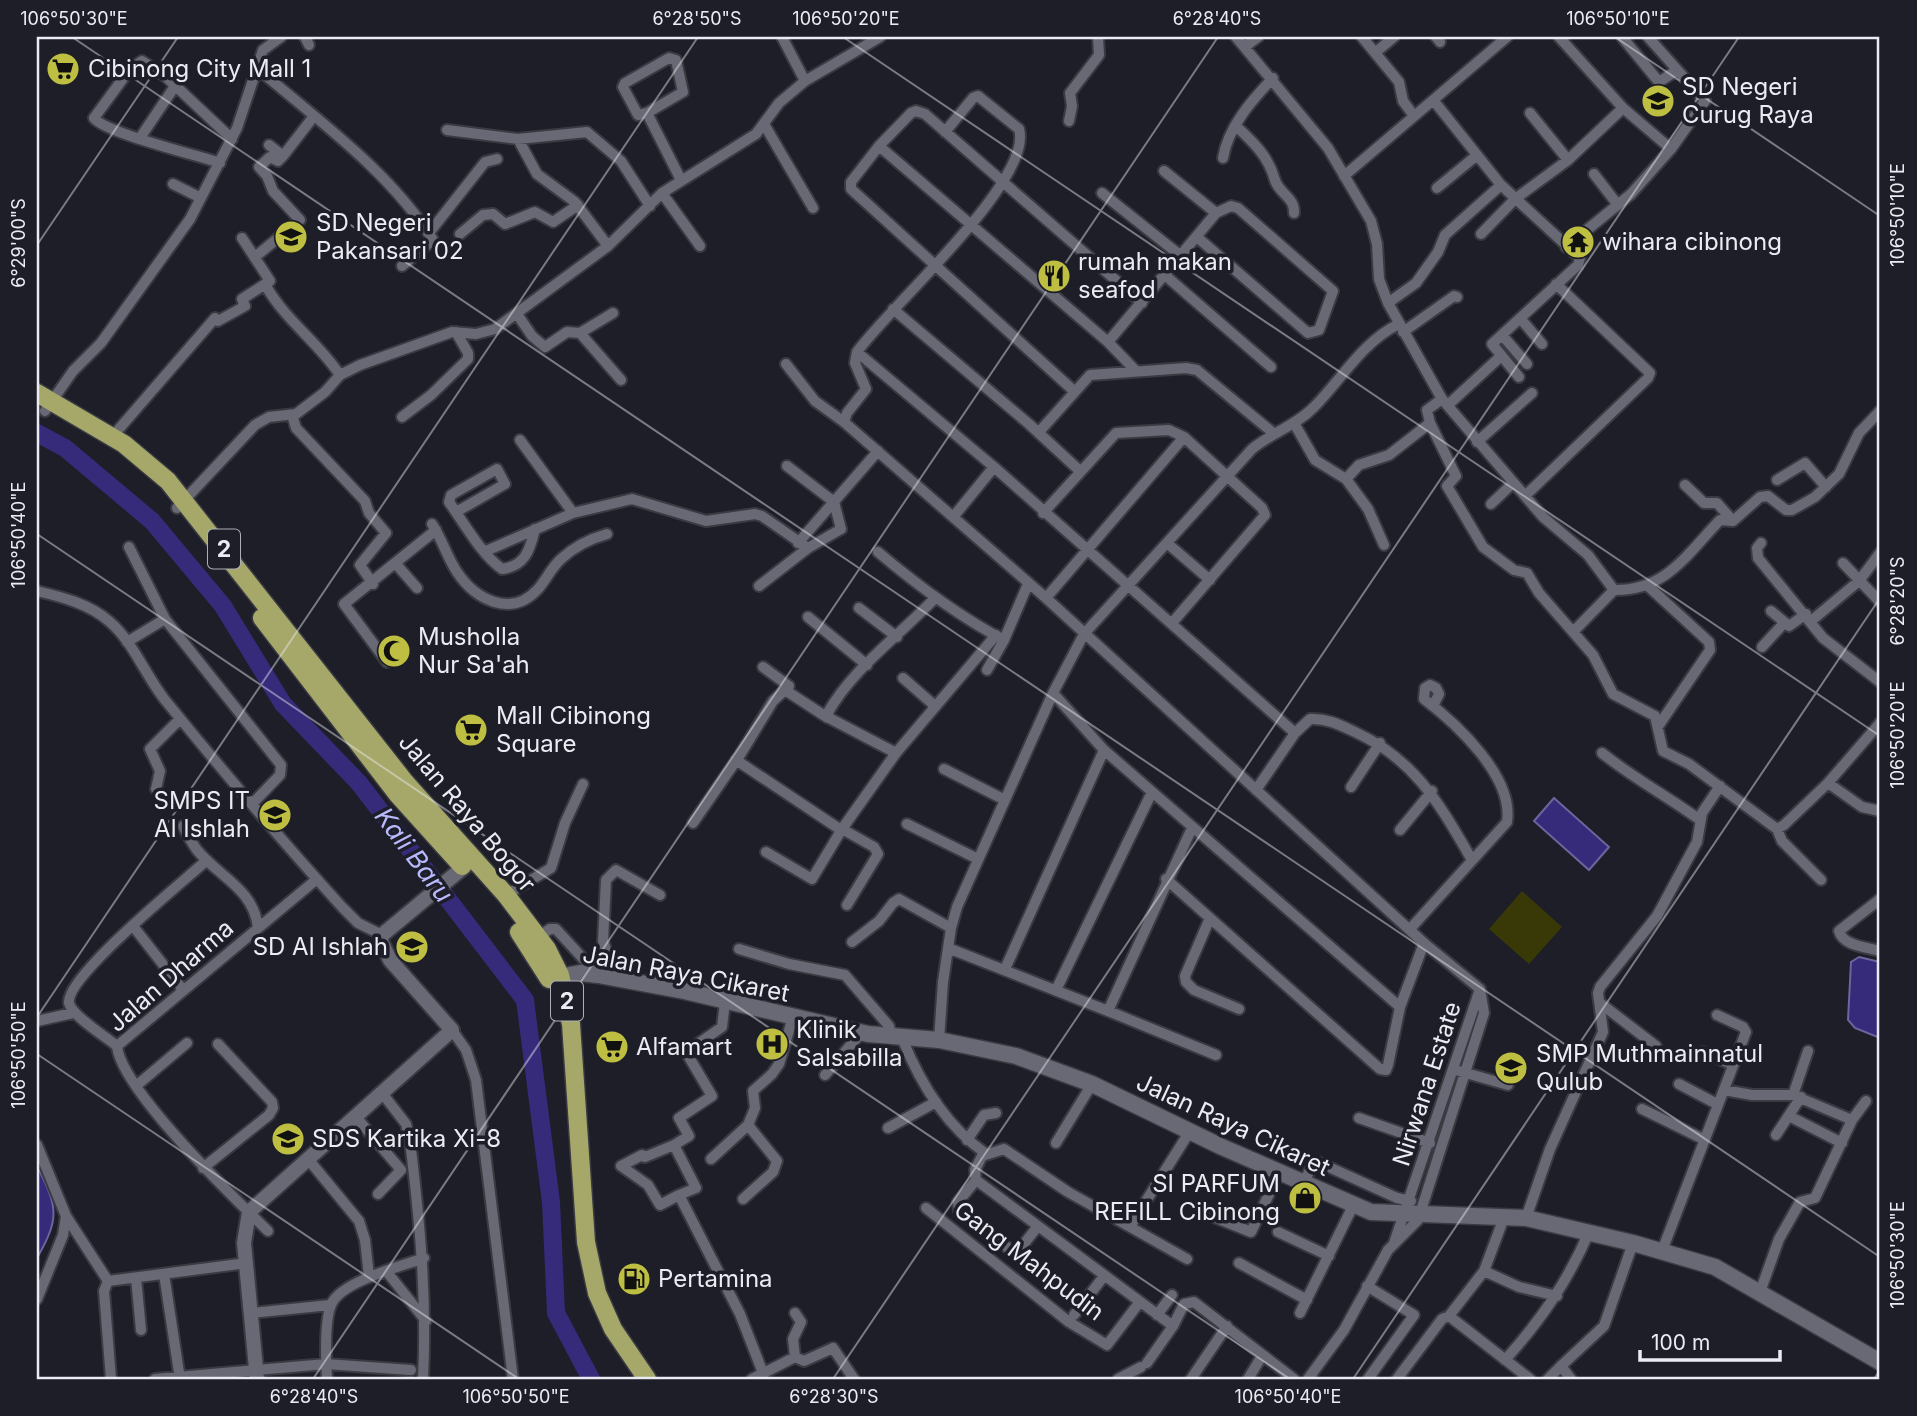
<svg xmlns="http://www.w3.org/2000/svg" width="1917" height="1416" font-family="Inter,sans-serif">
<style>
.green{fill:#393908}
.water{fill:#352b7a;stroke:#6c659e;stroke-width:2}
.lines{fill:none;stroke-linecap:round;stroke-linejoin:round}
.river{stroke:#352b7a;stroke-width:18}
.minor-casing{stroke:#3a3a42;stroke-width:14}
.tertiary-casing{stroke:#3a3a42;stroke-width:18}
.secondary-casing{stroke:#3a3a42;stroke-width:19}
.trunk-casing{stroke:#3a3a42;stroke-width:21}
.minor{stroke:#696975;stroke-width:10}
.tertiary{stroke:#696975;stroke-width:14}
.secondary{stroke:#696975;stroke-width:16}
.trunk{stroke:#a6a869;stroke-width:18}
.ticks{fill:none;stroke:#ebecf3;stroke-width:2;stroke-opacity:0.45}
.labels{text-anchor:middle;stroke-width:7;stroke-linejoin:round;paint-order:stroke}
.shield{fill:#1d1e27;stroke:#adaeb6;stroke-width:2}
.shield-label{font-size:23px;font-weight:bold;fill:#ebecf3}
.poi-label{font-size:24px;fill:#ebecf3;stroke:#1d1e27;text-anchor:start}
.street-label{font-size:24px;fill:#ebecf3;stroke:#1d1e27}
.water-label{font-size:26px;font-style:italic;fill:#b9bafe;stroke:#1d1e27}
.neatline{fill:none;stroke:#ebecf3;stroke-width:2.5}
.ticks-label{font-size:18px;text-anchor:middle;fill:#ebecf3}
</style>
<rect width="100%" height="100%" fill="#1d1e27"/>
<path class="green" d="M1522 891 1562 927 1529 964 1489 929Z"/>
<path class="water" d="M1554 798 1609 847 1589 870 1534 821Z
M1859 957 1880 962V1038L1855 1028 1848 1020 1851 962Z
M37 1166C58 1207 60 1218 37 1258Z"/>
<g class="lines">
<path class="river" d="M37 433 65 448 152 521 223 606 283 704 359 783 525 1000 551 1202 556 1313 591 1379"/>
<defs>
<path id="minor" d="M305 37 309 45
M782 37 805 81
M1236 37 1328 148 1371 221 1377 244 1379 279 1388 303 1442 399 1543 517 1588 555 1614 590
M1362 37 1399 82 1403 101 1414 116
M1436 37 1440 42
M1559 37 1623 108 1671 149 1631 194 1566 247
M1622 37 1659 82 1677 70
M1648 37 1705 101 1671 149
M1246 46 1258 37
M1376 52 1394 37
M669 58 676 60 683 92 647 113 638 115 623 87 625 83Z
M258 69C319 121 390 172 433 240L402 266
M1434 101 1501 185 1580 258 1578 265 1492 344 1519 377
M647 113 681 180
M1530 113 1568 160
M1069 121 1072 106 1070 93 1099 55 1098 37
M764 124 813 208
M1236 126C1255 144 1268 156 1275 180 1279 194 1295 197 1294 213
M447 130 518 139 587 132 621 161 650 206
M945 132 973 98 978 96 1019 129C1034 180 889 307 857 352L855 363 866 389 847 413 844 422 1046 598 1424 943 1480 989
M140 138 175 86
M518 139 537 174 575 202 608 246
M269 145 283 156 314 116
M879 146 851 182V189L1074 391
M1223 158C1228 127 1252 100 1273 78
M220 163C197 155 105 133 94 118L130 69 142 61 165 76 232 139
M1164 171 1216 213
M1594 174 1618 205
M1344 176 1507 37
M173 184 201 198
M1437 188 1476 156
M662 193 700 246
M1102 193 1181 256
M429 233 485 162 497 159
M460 234 483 215 493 214 505 224 535 212 553 222 578 205
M1481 234 1515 199 1568 160 1623 108
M255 257 300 220 273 191 267 176 259 167 270 157 278 161 283 156
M1166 276 1271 367
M266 286C286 321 318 342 340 375
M1388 303 1416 283 1438 252 1445 235 1501 185
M893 309 1029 424 1080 471
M517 314 532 336 545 347 567 332 580 333 613 313
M1520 318 1542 344
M1403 332 1454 296 1457 297
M580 333 621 380
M1502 335 1527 364
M1108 342 1216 213 1231 206 1238 208 1333 291 1319 330 1308 333 1197 237
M857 352 994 467 1295 733
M786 364 815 401 844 422
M1135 370 1108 342 879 146 911 113 916 111 925 114 1142 303
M1448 405 1500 357
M45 411 73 371 101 343 190 219 237 128 263 50 281 37
M292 415 296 428 365 501 369 513 386 533 360 565 373 584
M402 417 431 395 468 359V353L456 332
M1294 423 1315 460 1346 479 1359 465 1389 455 1430 423 1427 410 1442 399
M1430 423 1456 476 1447 486 1483 547 1514 570 1527 573 1539 593 1593 655 1613 694 1655 716 1663 751 1689 764 1777 829 1782 841 1821 880
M1039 432 1090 375 1186 368 1197 370 1272 432
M112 437 215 318 218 321 245 306 242 299 270 281 242 238
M520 440 573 513
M1477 442 1532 393
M1346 479 1368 509 1384 545
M1777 480 1805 463 1826 487
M1685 485 1704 503H1717L1733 521
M1525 496 1648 378 1650 373 1556 284
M1491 504 1513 483
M177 508 255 425 269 417 296 414 325 392 340 375 360 365 452 332 476 334 495 329 608 246 662 193 756 134 779 103 805 81 880 37
M456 512 505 484 497 469 451 495 449 502C464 523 481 554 502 569 525 566 530 550 535 529
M1043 513 1116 433 1169 430 1184 437 1262 508 1265 515 1172 623
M954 516 994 467
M432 524C442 539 447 557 457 572 475 599 511 619 538 589 546 580 551 568 561 559 575 546 589 539 607 534
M798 543 878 451
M1167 543 1210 580
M1761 543 1757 548 1758 558 1823 638 1880 682
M129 547 165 619 281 765 280 775 252 804
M486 551 573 513 632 499 706 521 755 514 762 516 808 548
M878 552C917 585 958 616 1004 640
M1843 563 1880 602
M396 564 417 588
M759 586 808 548 841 529 834 502 787 466
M1648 586 1709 642 1710 650 1659 725
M1614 590C1666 591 1687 554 1720 520L1733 521 1760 497 1768 496 1786 510H1792L1815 497 1839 474 1859 433 1880 411
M37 591C62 597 90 604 110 622 134 643 145 675 165 700 222 770 281 840 342 907L358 923 382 935
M1046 598 1184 437
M859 608 897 637
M1771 611 1789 626 1806 614
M808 617 867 665
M1811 621 1859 581 1880 553
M1573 632 1614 590
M127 642 165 619
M1762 647 1784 623
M387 662 344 604 436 530
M987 670 1004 640 1028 584
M903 678 935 706
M785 690 828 718
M1053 693 1104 750 1400 1007
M1880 723 1828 783 1862 807 1880 811
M896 753 831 719 827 714C853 668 899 636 935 598
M1602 753C1633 778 1667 796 1700 820
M736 760 841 830
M944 769 1003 799
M1351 787 1380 743
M156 789 160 771 150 749 180 719
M1256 790 1295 733 1310 719C1327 718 1340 725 1355 732 1416 760 1440 805 1472 860
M693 823 740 755 773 701 789 686 763 667
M907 824 978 859
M183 826C187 834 192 843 197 850 219 877 254 889 258 928
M842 829 874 847 878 854 847 905
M1777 829 1784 825 1828 783
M1400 830 1432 791
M766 852 812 879 842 829 896 753 996 635
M1166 879 1380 1069 1386 1070 1388 1065 1400 1007 1424 943
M506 895 551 868 565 823 583 784
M1880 899 1839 931C1843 946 1867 947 1880 951
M1210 918 1185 976 1186 982 1194 990 1239 1009
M133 926 183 990
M1410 929 1507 822C1514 777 1457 724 1424 699L1425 688 1430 685 1436 688 1439 694 1433 706
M538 937 550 929H556L598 975
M852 942 879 921 893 903 899 899 951 928
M948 948 1108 1011 1192 828
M739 949 789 964 845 975 889 1026 891 1037
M1005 969 1104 750
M616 978 603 941 606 880 616 870 660 895
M1056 990 1152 792
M725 1002 722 1027 686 1052 712 1096 679 1118 689 1136 674 1145 696 1188 679 1195 740 1314 763 1373
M1600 1003 1656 1046
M1108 1011 1216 1055
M37 1021 73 1013
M452 1030 466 1050 476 1080 513 1379
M902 1038C920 1083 945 1125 985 1153
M939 1040 943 982 951 928 957 907 1053 693 1084 634 1252 449C1271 433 1297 425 1314 407 1341 380 1363 341 1399 324
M117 1046C105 1036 72 1016 69 1003 65 977 184 881 207 860
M117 1046 317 879
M117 1046C121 1089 234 1198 268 1231
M1702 1052 1731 1064
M1459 1071 1508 1085
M825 1075 861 1033
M1679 1084 1717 1104
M136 1086 187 1043
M1724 1090 1752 1095H1793L1852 1120
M382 1093 406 1124 410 1141C420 1223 427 1297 423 1379
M1793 1095 1808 1051
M1642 1109 1703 1139
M1789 1116 1842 1143
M356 1117 401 1170 378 1194
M1359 1118 1430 1143
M888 1128 936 1102
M1776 1135 1801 1097
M967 1140 984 1115 996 1113
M1056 1143 1092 1084
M37 1145 66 1216 63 1235 37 1299
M674 1145 645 1157 642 1155 621 1166 648 1185 660 1205 679 1195
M308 1159 359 1221 365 1240 369 1276
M711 1159 748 1125 755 1108 753 1091 772 1074 779 1064 793 1017
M203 1168 269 1115 273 1108 272 1102 218 1044
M976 1180 975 1170 982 1156 1004 1149 1068 1192 1187 1259
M1304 1182 1311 1168 1320 1163 1397 1198 1411 1201
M743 1199 773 1172 777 1161 748 1125
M926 1208 1069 1322 1107 1345 1139 1303
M1199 1211 1251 1232 1280 1171
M66 1216 108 1281
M1526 1218 1550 1149 1603 1032 1598 993 1600 987 1657 916 1697 842 1702 813 1720 786
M1131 1225 1190 1131
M1038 1226 1016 1254 959 1211 958 1202 976 1180C1042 1229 1107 1277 1173 1326L1184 1304 1194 1302 1294 1379
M1278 1232 1329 1256
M1662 1251 1746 1032 1743 1027 1717 1015
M1239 1263 1307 1300
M1484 1271 1519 1287 1557 1296
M387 1272 426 1321
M164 1274 180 1379
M136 1278 141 1330
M1367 1286 1414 1315 1368 1379
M1760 1292 1779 1239 1800 1202 1815 1198 1852 1120 1866 1101
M251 1313 330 1305
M1300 1313 1353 1206
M1074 1315 1104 1276
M1157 1315 1172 1295
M1449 1316 1530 1379
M795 1357 793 1339 801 1322 795 1313
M1505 1360C1541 1320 1568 1281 1589 1232
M1147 1363 1173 1326
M111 1379 104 1291 108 1281 247 1263
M155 1379 326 1364 411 1370
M327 1379C326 1361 324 1318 332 1303 343 1281 402 1266 424 1258
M752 1379 795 1357 804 1361 833 1348 854 1379
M1118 1379 1141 1367
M1191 1379 1227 1326
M1248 1379 1262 1356
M1308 1379 1344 1330 1388 1250 1418 1220 1484 1013 1480 989 1394 1243
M1397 1379 1442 1319 1449 1316 1484 1271 1505 1215
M1548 1379 1561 1366
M1571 1379 1561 1366 1604 1326 1633 1243"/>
<path id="tertiary" d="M257 1379 244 1243 249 1212 452 1030 390 960 381 941 382 935 471 861"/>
<path id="secondary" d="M549 979 580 973 598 975 684 991 868 1034 939 1040 1016 1056 1092 1084 1222 1147 1371 1212 1526 1218 1633 1243 1715 1267 1880 1362"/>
<path id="trunk" d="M37 393 124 444 168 481 405 782 506 895 547 949 560 975 571 1024 586 1242 597 1293 613 1329 647 1379
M262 618 398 795 462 866
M519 932 549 979"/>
</defs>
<use href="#minor" class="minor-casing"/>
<use href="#tertiary" class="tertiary-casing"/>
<use href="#secondary" class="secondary-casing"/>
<use href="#trunk" class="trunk-casing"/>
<use href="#minor" class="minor"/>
<use href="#tertiary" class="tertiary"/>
<use href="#secondary" class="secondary"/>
<use href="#trunk" class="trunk"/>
</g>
<path class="ticks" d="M72 37 1880 1257M843 37 1880 736M1615 37 1880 216M37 245 178 37M37 534 1290 1379M37 1017 698 37M37 1054 519 1379M313 1379 1218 37M833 1379 1739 37M1353 1379 1880 598M1874 1379 1880 1370"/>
<defs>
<symbol id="supermarket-disc" viewBox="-11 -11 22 22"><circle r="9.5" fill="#bebf42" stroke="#1d1e27"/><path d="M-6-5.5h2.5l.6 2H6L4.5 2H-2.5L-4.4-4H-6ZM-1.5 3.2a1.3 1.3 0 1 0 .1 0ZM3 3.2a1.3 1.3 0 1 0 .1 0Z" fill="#111"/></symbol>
<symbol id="school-disc" viewBox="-11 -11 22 22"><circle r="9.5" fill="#bebf42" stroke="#1d1e27"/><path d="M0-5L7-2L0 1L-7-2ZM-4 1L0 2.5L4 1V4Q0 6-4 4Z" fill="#111"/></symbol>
<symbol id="temple-disc" viewBox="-11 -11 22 22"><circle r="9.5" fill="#bebf42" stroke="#1d1e27"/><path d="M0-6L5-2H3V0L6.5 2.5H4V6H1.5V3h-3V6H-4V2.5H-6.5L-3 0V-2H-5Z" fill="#111"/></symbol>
<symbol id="restaurant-disc" viewBox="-11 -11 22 22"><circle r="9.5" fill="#bebf42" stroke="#1d1e27"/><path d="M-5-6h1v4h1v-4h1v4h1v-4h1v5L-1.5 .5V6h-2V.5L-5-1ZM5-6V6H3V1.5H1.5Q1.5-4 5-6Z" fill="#111"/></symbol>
<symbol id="mosque-disc" viewBox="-11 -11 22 22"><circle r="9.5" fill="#bebf42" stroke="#1d1e27"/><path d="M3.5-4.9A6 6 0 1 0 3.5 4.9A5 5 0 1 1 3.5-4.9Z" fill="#111"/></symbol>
<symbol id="hospital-disc" viewBox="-11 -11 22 22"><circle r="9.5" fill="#bebf42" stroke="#1d1e27"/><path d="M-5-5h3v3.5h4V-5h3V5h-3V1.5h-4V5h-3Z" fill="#111"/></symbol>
<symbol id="shop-disc" viewBox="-11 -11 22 22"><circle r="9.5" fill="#bebf42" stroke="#1d1e27"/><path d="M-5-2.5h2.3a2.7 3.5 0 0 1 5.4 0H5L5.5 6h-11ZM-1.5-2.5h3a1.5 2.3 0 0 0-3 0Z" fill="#111"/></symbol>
<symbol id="fuel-disc" viewBox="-11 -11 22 22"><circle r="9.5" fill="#bebf42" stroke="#1d1e27"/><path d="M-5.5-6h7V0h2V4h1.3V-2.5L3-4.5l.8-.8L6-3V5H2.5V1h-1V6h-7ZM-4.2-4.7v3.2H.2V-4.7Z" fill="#111"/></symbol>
</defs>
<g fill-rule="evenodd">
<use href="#supermarket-disc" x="44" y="50" width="38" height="38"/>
<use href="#school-disc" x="1639" y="82" width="38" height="38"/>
<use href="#school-disc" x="272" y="218" width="38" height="38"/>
<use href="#temple-disc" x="1559" y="223" width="38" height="38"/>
<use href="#restaurant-disc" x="1035" y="257" width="38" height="38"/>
<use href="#mosque-disc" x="375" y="632" width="38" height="38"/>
<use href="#supermarket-disc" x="452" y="711" width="38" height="38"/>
<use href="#school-disc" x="256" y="796" width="38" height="38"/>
<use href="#school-disc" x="393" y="928" width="38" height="38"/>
<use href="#hospital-disc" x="753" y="1025" width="38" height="38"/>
<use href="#supermarket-disc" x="593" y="1028" width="38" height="38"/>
<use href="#school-disc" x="1492" y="1049" width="38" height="38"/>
<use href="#school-disc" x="269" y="1120" width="38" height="38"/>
<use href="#shop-disc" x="1286" y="1179" width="38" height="38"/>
<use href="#fuel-disc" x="615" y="1260" width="38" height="38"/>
</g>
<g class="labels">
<g class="shield">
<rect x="208" y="529.5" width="32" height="39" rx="5"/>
<rect x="551" y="981.5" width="32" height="39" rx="5"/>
</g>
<g class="shield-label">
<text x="224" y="557">2</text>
<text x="567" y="1009">2</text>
</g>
<g class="poi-label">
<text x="88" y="77">Cibinong City Mall 1</text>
<text x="1682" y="95">SD Negeri<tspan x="1682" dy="28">Curug Raya</tspan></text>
<text x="316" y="231">SD Negeri<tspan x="316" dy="28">Pakansari 02</tspan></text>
<text x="1602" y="250">wihara cibinong</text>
<text x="1078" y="270">rumah makan<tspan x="1078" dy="28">seafod</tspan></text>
<text x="418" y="645">Musholla<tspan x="418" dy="28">Nur Sa'ah</tspan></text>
<text x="496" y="724">Mall Cibinong<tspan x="496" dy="28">Square</tspan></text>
<text x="250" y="809" text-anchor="end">SMPS IT<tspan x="250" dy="28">Al Ishlah</tspan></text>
<text x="388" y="955" text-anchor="end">SD Al Ishlah</text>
<text x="796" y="1038">Klinik<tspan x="796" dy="28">Salsabilla</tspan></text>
<text x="636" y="1055">Alfamart</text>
<text x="1536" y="1062">SMP Muthmainnatul<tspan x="1536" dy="28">Qulub</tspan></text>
<text x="312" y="1147">SDS Kartika Xi-8</text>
<text x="1280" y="1192" text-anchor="end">SI PARFUM<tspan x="1280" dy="28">REFILL Cibinong</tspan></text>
<text x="658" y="1287">Pertamina</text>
</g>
<g class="street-label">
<text transform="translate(467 813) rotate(50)" y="8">Jalan Raya Bogor</text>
<text transform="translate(686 974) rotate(11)" y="8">Jalan Raya Cikaret</text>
<text transform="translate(171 976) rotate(-41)" y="8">Jalan Dharma</text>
<text transform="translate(1427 1084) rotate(-72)" y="8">Nirwana Estate</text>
<text transform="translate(1233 1125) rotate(25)" y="8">Jalan Raya Cikaret</text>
<text transform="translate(1029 1261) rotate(37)" y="8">Gang Mahpudin</text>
</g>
<g class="water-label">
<text transform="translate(414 855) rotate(53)" y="9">Kali Baru</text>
</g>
</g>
<rect width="1917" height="1416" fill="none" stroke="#1d1e27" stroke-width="77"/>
<path d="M1640 1350v10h140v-10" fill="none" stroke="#ebecf3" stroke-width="3.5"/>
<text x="1651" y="1350" font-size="21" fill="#ebecf3" stroke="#1d1e27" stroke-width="5" paint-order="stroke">100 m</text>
<rect x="38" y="38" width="1840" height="1340" class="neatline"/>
<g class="ticks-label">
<text x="74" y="25">106°50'30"E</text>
<text x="697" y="25">6°28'50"S</text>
<text x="846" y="25">106°50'20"E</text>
<text x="1217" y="25">6°28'40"S</text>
<text x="1618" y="25">106°50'10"E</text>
<text transform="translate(1898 215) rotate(-90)" y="6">106°50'10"E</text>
<text transform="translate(19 243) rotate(-90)" y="6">6°29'00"S</text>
<text transform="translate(19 535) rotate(-90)" y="6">106°50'40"E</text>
<text transform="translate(1898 601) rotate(-90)" y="6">6°28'20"S</text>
<text transform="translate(1898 735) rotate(-90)" y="6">106°50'20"E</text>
<text transform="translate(19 1055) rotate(-90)" y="6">106°50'50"E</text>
<text transform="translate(1898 1255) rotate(-90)" y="6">106°50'30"E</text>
<text x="314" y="1403">6°28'40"S</text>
<text x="516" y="1403">106°50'50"E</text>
<text x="834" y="1403">6°28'30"S</text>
<text x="1288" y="1403">106°50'40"E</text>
</g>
</svg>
